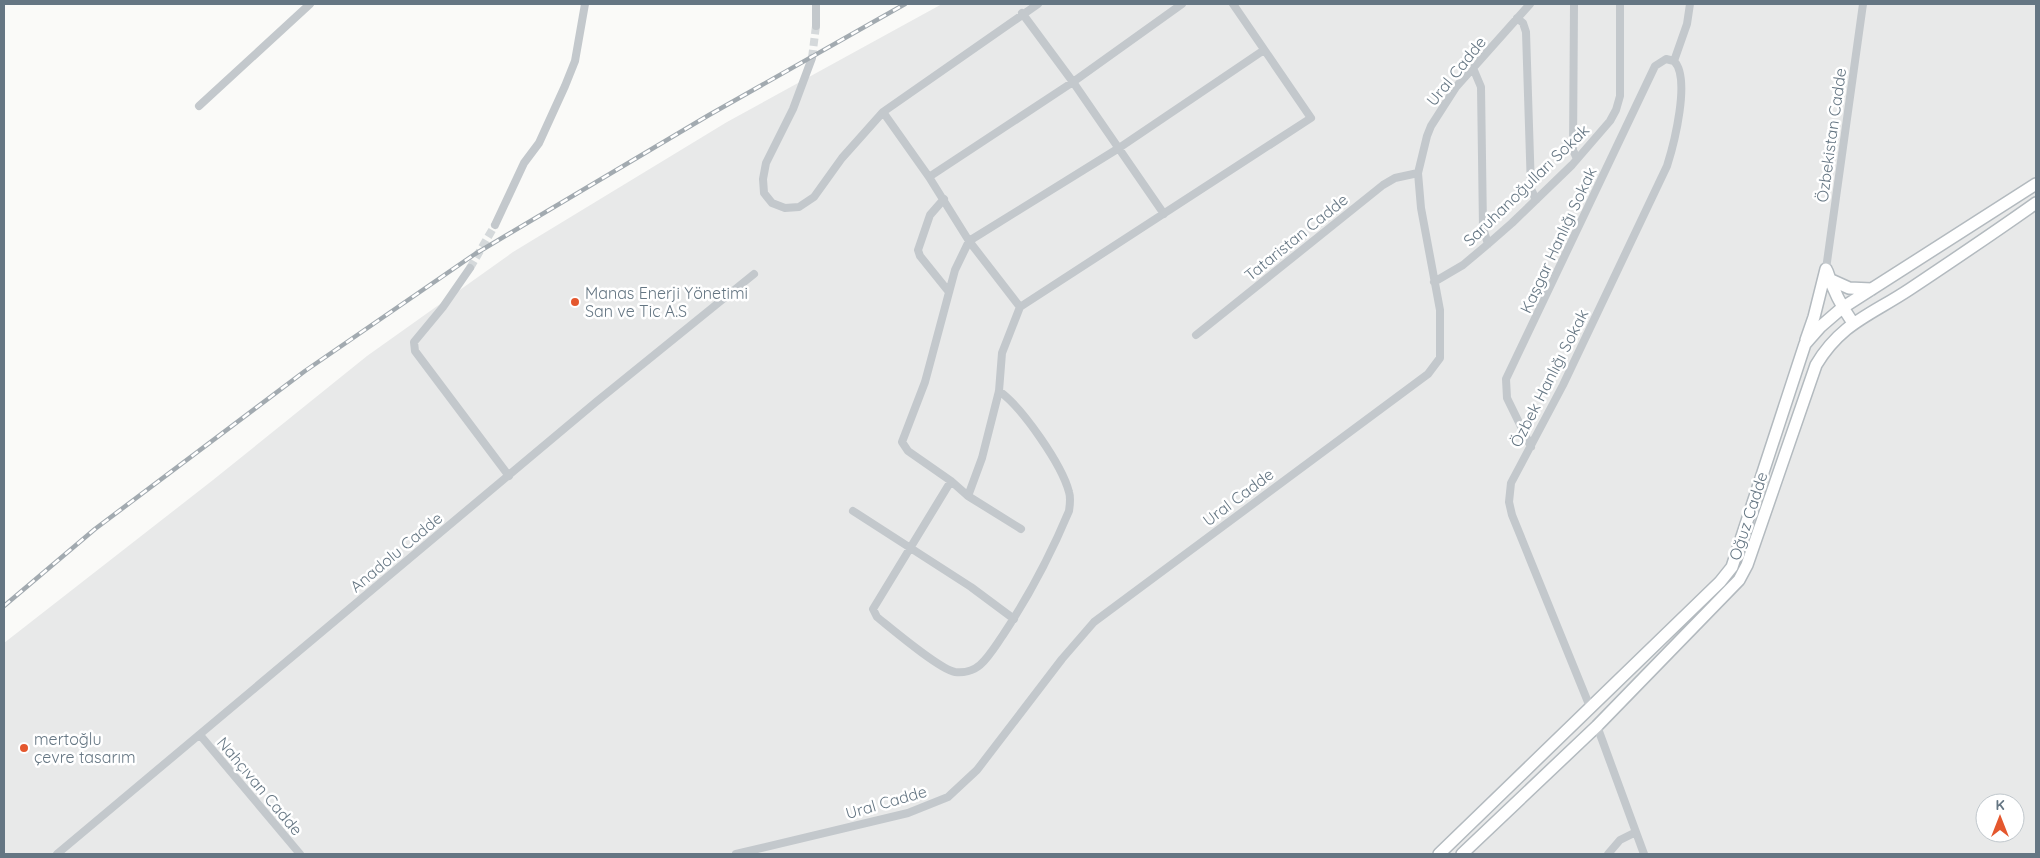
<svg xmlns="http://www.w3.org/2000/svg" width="2040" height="858" font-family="Quicksand,sans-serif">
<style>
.built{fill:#e8e9e9;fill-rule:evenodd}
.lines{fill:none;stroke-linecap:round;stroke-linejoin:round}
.street-tunnel{stroke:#d5d9db;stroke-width:8;stroke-dasharray:8 4;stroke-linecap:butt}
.secondary-casing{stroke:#b3babf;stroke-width:14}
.street{stroke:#c3c8cc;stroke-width:8}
.secondary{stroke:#fff;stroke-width:11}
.rail-casing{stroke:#a2aab0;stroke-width:4.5}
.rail{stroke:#fff;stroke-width:2.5;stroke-dasharray:8;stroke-linecap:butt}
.poi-dot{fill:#e4572e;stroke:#fff;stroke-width:2}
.labels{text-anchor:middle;stroke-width:5;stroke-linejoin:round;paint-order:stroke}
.street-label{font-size:16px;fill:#657683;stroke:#fff}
.poi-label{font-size:16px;fill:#657683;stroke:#fff;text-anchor:start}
</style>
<rect width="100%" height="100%" fill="#fafaf8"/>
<path class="built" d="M942 4H2036V854H4V643L213 480 367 356 513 252 727 122ZM1985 803H2015V833H1985Z"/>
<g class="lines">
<path class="street-tunnel" d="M812 58 816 26
M470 268 495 225"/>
<defs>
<path id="secondary" d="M1827 271C1833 290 1841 306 1853 323
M1829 279 1849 288 1872 289
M1806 340 1814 317 1826 269
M1439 854 1720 582 1732 567 1805 344 1820 327 1842 308 2036 184
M1462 854 1597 726 1739 580 1747 565 1816 365C1841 323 1871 315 1910 289 1952 261 1995 232 2036 203"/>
</defs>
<use href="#secondary" class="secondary-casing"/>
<path class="street" d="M816 4V26
M1574 4 1573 150 1577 159
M1022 13 1073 82 1164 214
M1517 18 1523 23 1526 32 1531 189 1536 200
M812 58 793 109 766 163 763 179 764 193 772 203 785 208 799 207 814 197 842 158 883 112 1038 4
M1674 61 1687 24 1690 4
M1473 68 1481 87 1483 228 1488 244
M199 106 310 4
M883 112 929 177 969 241 1020 307
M929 177 1073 82 1182 4
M944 199 930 215 918 250 920 256 949 292
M495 225 524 163 539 143 565 86 575 61 585 4
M470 268 443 307 414 342 415 351 509 476
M1826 269 1863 4
M1434 282 1463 265 1488 244 1512 223 1572 165 1610 121 1616 110 1620 96V4
M1196 335 1383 185 1395 178 1418 173
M1531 447 1507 398 1506 379 1655 66 1666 59 1674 61
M951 481 873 609 877 617C892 629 939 669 955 672 963 673 973 671 980 665 989 657 996 645 1003 635 1029 596 1051 554 1069 511 1070 504 1071 498 1069 492 1062 465 1022 407 999 391
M968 496 982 458 999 391 1002 353 1020 307 1311 118 1233 4
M853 511 971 587 1014 619
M1021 529 968 496 951 481 908 451 902 442 925 382 955 270 969 241 1119 148 1264 50
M1590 707 1512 515 1509 502 1511 483 1563 385 1667 166C1674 144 1691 78 1674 61
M1597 726 1644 854
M200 735 300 854
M57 854 596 402 754 274
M736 854 908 813 948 797 977 770 1062 659 1094 622 1428 374 1440 358V310L1421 208 1418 173 1427 136 1431 126 1456 87 1530 4
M1608 854 1620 840 1636 832"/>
<use href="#secondary" class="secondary"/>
<defs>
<path id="rail" d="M4 606 95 529 305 371 475 254 709 115 905 4"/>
</defs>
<use href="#rail" class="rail-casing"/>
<use href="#rail" class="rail"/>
</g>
<g class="poi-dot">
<circle cx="575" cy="302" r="5"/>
<circle cx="24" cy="748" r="5"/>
</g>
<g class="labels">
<g class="street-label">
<text transform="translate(1456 71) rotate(-51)" y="6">Ural Cadde</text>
<text transform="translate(1831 135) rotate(-82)" y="6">Özbekistan Cadde</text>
<text transform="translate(1526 185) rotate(-44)" y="6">Saruhanoğulları Sokak</text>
<text transform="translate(1296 237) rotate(-39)" y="6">Tataristan Cadde</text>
<text transform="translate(1558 240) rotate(-65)" y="6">Kaşgar Hanlığı Sokak</text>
<text transform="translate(1549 378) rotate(-63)" y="6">Özbek Hanlığı Sokak</text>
<text transform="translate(1238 497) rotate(-37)" y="6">Ural Cadde</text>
<text transform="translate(1748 516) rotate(-72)" y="6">Oğuz Cadde</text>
<text transform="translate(396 552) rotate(-40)" y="6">Anadolu Cadde</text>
<text transform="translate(260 786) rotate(50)" y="6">Nahçıvan Cadde</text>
<text transform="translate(886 802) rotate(-16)" y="6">Ural Cadde</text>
</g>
<g class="poi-label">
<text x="585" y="299">Manas Enerji Yönetimi<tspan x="585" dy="18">San ve Tic A.S</tspan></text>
<text x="34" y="745">mertoğlu<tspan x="34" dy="18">çevre tasarım</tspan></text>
</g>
</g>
<rect width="2040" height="858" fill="none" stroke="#657683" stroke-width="10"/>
<g transform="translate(2000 818)"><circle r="24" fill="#ffffff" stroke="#c1c8cd"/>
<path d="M0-4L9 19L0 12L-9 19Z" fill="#e4572e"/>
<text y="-8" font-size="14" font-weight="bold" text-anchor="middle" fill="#657683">K</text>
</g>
</svg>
